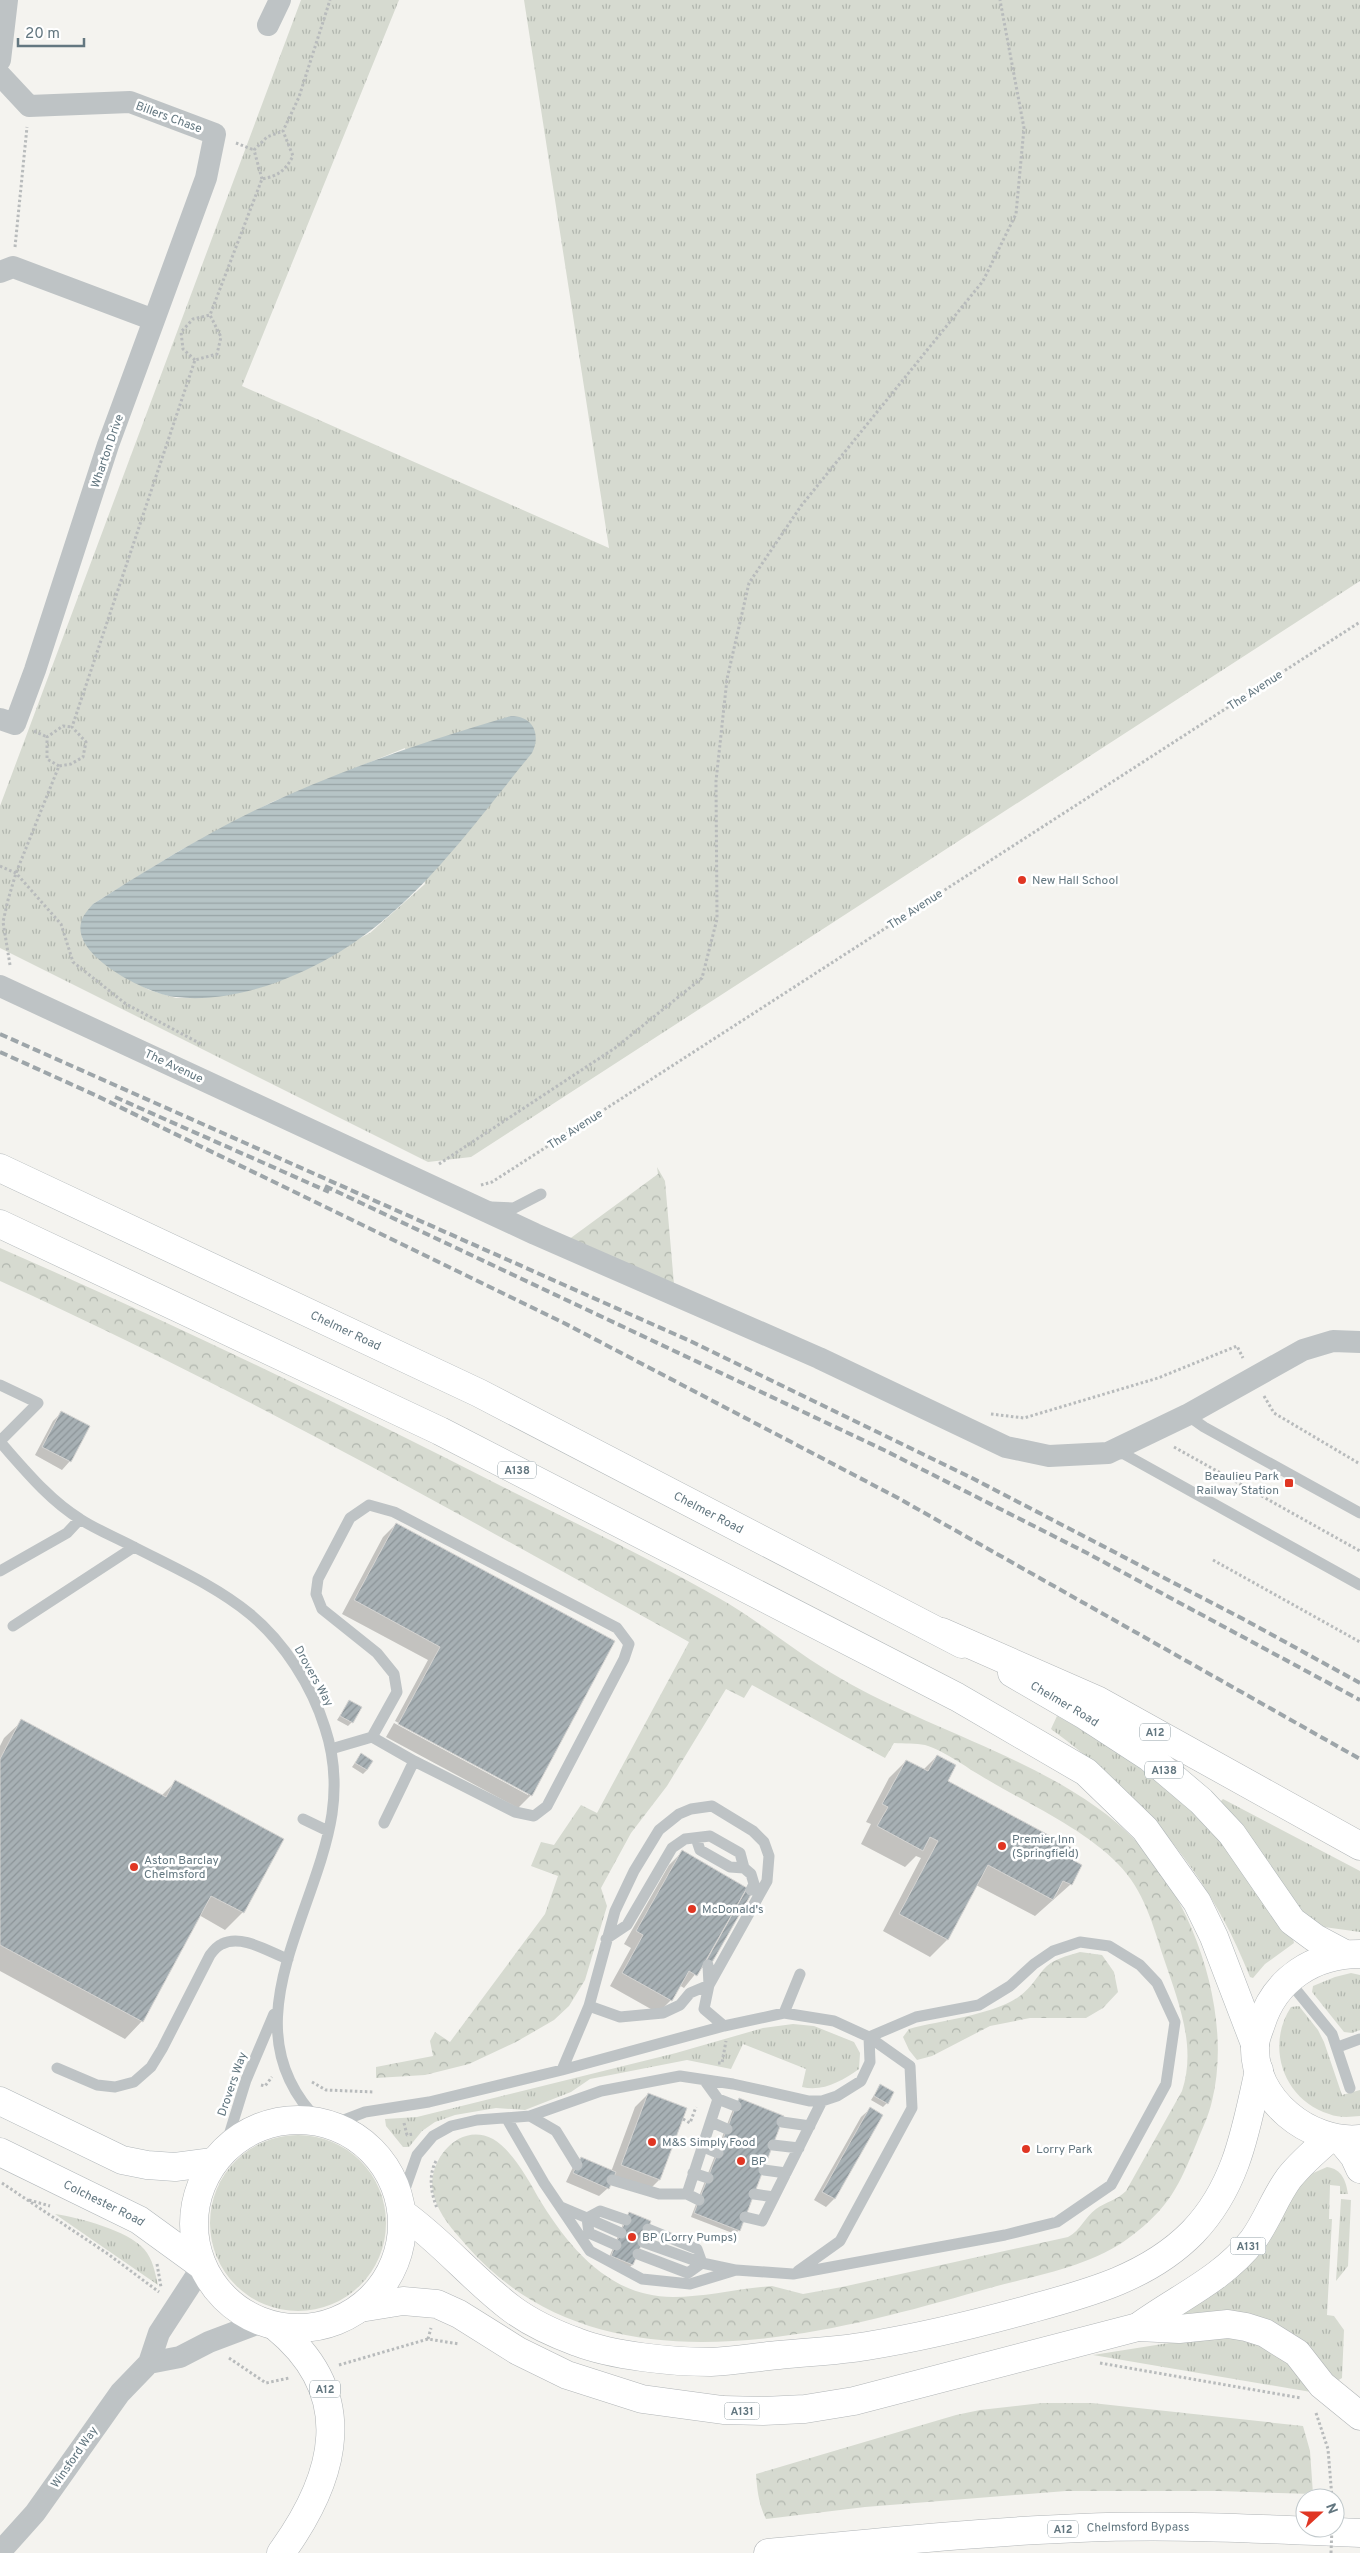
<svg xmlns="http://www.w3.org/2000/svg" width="1360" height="2553" font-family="Overpass,sans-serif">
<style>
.grass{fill:url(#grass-tufts);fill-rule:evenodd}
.forest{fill:url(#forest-crowns)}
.water{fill:url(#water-rules)}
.shadow{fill:#0003}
.building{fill:url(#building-hatch);stroke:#d5d4d2}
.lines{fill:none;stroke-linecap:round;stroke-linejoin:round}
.secondary-casing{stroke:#b1b7ba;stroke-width:29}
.primary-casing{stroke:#b1b7b9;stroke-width:29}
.trunk-casing{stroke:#b1b5b7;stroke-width:29}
.path{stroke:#b8bbbc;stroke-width:3;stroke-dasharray:2.5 2.5;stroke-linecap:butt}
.service{stroke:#bec3c5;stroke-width:11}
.minor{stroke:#bec3c5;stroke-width:22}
.secondary{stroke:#fff;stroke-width:28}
.primary{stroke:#fff;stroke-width:28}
.trunk{stroke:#fff;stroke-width:28}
.rail{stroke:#9da5a9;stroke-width:4;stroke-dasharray:8 4;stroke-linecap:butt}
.path-bridge{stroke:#b8bbbc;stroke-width:3;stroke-dasharray:2.5 2.5;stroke-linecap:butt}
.poi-dot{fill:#e03623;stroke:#fff;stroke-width:2}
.labels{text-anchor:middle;stroke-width:5;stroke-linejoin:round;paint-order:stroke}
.shield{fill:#fff;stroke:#92a0a6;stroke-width:1}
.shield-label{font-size:11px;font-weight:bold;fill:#637780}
.street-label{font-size:12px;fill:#637780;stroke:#fff}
.poi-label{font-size:12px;fill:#637780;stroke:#fff;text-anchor:start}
</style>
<defs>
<pattern id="grass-tufts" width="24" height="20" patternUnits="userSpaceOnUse" patternTransform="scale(1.25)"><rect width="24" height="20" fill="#d6dad0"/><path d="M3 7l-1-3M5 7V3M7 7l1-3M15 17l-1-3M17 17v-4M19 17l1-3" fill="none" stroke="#b1b6ae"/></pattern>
<pattern id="forest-crowns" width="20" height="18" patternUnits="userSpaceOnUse" patternTransform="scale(1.25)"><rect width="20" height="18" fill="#d6dad0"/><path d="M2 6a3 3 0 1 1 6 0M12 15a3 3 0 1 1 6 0" fill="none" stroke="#b1b6ae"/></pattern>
<pattern id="water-rules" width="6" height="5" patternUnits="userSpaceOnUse" patternTransform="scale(1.25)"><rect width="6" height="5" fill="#b6c4c6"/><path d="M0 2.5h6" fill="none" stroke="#98a4a6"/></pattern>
<pattern id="building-hatch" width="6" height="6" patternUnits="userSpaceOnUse" patternTransform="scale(1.25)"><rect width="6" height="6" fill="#a7b0b4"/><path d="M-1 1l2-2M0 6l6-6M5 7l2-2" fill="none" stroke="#8c9498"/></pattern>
</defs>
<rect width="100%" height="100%" fill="#f4f3ef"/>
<path class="grass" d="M301 0H399L242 386 609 548 524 0H1360V581L471 1157 428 1162 0 948V806ZM405 748 425 884 370 933 270 984 234 993 199 998H176L149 990 109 967 82 938 93 904 179 851 272 802Z
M1057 1716C1087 1733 1118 1749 1145 1769 1206 1814 1249 1878 1293 1938L1294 1943 1265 1964 1253 1978 1250 1977C1209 1872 1141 1795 1051 1729Z
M1223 1799 1360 1871V1932L1324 1927 1301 1912 1249 1835 1220 1802Z
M1351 1973 1360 1975V2030L1352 2033 1344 2032 1312 1992 1313 1986 1335 1977Z
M1299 2006 1318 2030 1324 2042 1342 2095 1360 2090V2116C1350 2117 1339 2118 1329 2114 1284 2100 1265 2047 1291 2007Z
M793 2024 814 2026 854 2042 860 2053 859 2069C842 2081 823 2092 802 2087L806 2069 743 2044 731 2069 687 2060 590 2079 571 2092 525 2110 496 2108 455 2115 435 2122 422 2131 409 2147H403L386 2126 385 2119 417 2117 676 2053 763 2028Z
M210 2223a88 88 0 1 1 176 0a88 88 0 1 1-176 0Z
M1327 2167C1342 2169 1346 2181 1348 2194H1340V2186L1330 2185 1329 2219H1332L1327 2315 1334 2316 1344 2330 1342 2378 1337 2381 1311 2358 1180 2322 1174 2314 1311 2174Z
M1341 2199 1351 2200 1348 2266 1336 2281Z
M55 2214C80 2218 127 2230 144 2249 153 2259 155 2273 158 2285Z
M1213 2336 1254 2341 1288 2361 1311 2392 1093 2355Z"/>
<path class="forest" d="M657 1167 665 1181 676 1307 553 1251 658 1174Z
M0 1248C172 1323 340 1404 507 1489 577 1524 649 1558 717 1597 760 1621 797 1654 840 1678 931 1732 1064 1765 1136 1841 1195 1903 1233 2016 1212 2101 1209 2115 1202 2129 1197 2142 1179 2186 1169 2208 1130 2237 1088 2269 1029 2276 979 2291 815 2338 596 2395 466 2245 453 2230 439 2215 434 2196 424 2164 458 2120 493 2139 510 2148 529 2180 538 2197 568 2247 609 2297 673 2297 702 2297 732 2290 761 2287L772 2286 803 2294 842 2287 1068 2237C1081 2230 1084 2218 1096 2209 1106 2202 1117 2200 1126 2191L1182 2091C1197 2046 1178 2001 1164 1959 1153 1925 1144 1890 1118 1864 1084 1829 1030 1805 988 1780 970 1770 945 1751 925 1745 916 1743 904 1744 894 1743L885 1758 752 1685 744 1698 726 1689 667 1786 631 1833 601 1888 607 1906 585 1980 569 2006 554 2020 516 2042 469 2064 425 2075 376 2078V2067L433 2056 430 2041 435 2032 450 2042 545 1914 558 1876 531 1866 541 1842 554 1845 581 1805 597 1813 689 1642C463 1516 236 1388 0 1281Z
M1080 1952 1102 1955 1114 1972 1118 1992 1103 2008 1086 2018H1030L990 2026 932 2056 917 2060 909 2050 903 2037 909 2029C941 2020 988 2016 1017 1998 1028 1991 1035 1980 1043 1970 1052 1959 1067 1956 1080 1952Z
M1042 2403H1092L1303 2426 1310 2451 1313 2494 1219 2491H1066L865 2507 766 2519C759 2505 757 2490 756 2474L956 2415 980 2410Z"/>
<path class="water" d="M511 716C534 716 541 735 532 753 462 838 402 929 297 974 262 990 215 1002 176 997 148 994 73 957 81 923 82 916 88 910 93 904 136 877 179 850 224 826 315 778 413 745 511 716Z"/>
<path class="shadow" d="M61 1413 70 1461 62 1470 35 1455 53 1421Z
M396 1524 531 1795 518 1808 386 1737 394 1723 528 1795V1793L395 1721 428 1660 342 1614 383 1537Z
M349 1702 352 1722 348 1726 337 1720Z
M22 1721 161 1796 175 1782 282 1839 243 1912 225 1930 199 1915 142 2021 125 2039 0 1971V1746L4 1738Z
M361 1754 367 1770 363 1774 352 1767Z
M937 1756 946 1782 1081 1865 1071 1884 1035 1916 976 1885 947 1940 930 1957 883 1931 921 1858 916 1856 905 1867 861 1844 871 1824 866 1822 889 1778 906 1761 923 1770Z
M682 1852 751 1891 705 1969 701 1967 684 1988 679 1985 671 2000 658 2013 610 1986 631 1948 624 1944 669 1865Z
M880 2086 887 2103 883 2107 871 2100Z
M648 2094 686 2109 659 2180 646 2193 611 2179 608 2188 599 2196 566 2182 573 2167 611 2172 635 2107Z
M735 2104 739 2230 735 2234 691 2217Z
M870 2109 881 2115 834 2199 826 2207 814 2200 861 2117Z
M626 2217 649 2222 632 2265 628 2269 608 2260Z"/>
<path class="building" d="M61 1411 90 1426 71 1462 42 1447Z
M396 1523 615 1641 532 1796 398 1724 440 1647 354 1600Z
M349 1700 362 1707 353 1723 340 1716Z
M21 1719 166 1797 175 1780 284 1839 244 1913 211 1896 143 2022 0 1945V1759Z
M361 1753 373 1761 367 1770 355 1763Z
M937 1755 956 1765 948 1781 1078 1851 1073 1860 1082 1865 1072 1885 1063 1881 1053 1900 988 1865 948 1940 899 1914 938 1841 930 1837 923 1851 877 1826 888 1807 882 1804 906 1760 928 1771Z
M682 1850 747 1888 697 1976 689 1971 672 2001 622 1973 643 1935 636 1931Z
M747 1888 753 1891 710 1966 705 1963Z
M880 2084 894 2092 888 2104 874 2096Z
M648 2093 687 2108 660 2180 621 2165Z
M739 2098 784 2116 740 2231 694 2213Z
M870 2107 883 2115 835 2199 822 2192Z
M581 2157 616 2172 609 2189 573 2173Z
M629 2212 651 2221 633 2265 611 2256Z"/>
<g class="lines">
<defs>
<g id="secondary">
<path d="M0 2101 122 2160 147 2165 175 2167 213 2162"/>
<path id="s1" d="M0 2152 139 2220 201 2265"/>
</g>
<g id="primary">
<path id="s2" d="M0 1168 479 1393 962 1644"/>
<path d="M0 1224 440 1431 957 1697 1086 1772 1145 1829 1197 1902 1214 1937 1255 2044"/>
<path id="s3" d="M1012 1673 1086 1716 1149 1757 1201 1801 1232 1834 1292 1921 1315 1938 1345 1954"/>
</g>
<g id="trunk">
<path d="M942 1632 1097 1700 1360 1846"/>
<path d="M1360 1954C1314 1954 1275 1979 1261 2024 1259 2030 1255 2039 1255 2046 1253 2099 1309 2144 1360 2139"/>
<circle cx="298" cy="2224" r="104"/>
<path d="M1340 2139 1354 2156 1360 2169"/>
<path d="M402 2213C443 2242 472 2279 512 2309 531 2323 555 2334 577 2342 613 2356 673 2362 711 2362 733 2361 756 2357 779 2355 808 2352 838 2351 867 2346 922 2337 976 2324 1030 2309 1089 2293 1149 2277 1193 2232 1237 2186 1246 2129 1259 2070"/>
<path d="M360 2308 403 2301 437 2304 459 2314 518 2351 567 2375 642 2399 723 2410 763 2411 805 2409 854 2401 1138 2327 1179 2329 1228 2324 1246 2327 1265 2333 1297 2353 1322 2385 1360 2416"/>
<path d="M276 2327C358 2394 337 2476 281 2553"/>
<path d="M1138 2327C1176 2299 1223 2279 1253 2240 1267 2221 1275 2197 1289 2178 1301 2163 1316 2150 1330 2138"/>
<path id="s4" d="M768 2553C872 2543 976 2532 1080 2528 1174 2524 1267 2529 1360 2533"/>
</g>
</defs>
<use href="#secondary" class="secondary-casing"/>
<use href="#primary" class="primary-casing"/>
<use href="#trunk" class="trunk-casing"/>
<path class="path" d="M236 143 254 150
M262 179 254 150 267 137 283 131
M15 247 27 127
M195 360 183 349 181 332 193 319 210 315
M34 731 47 737
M59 766 47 759V737L63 726 72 727
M0 866 16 873 61 924 73 962 126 1004 201 1044
M10 965 3 922 8 900 16 873 59 766 71 764 83 757 86 742 72 727 195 360 217 354 221 337 210 315 262 179C278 176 285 171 293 156L283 131 299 97 330 0
M439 1164 615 1048 702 978 717 919 716 781 727 679 749 583 801 506 983 281 1016 214 1024 128 1000 0
M481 1185 492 1182 520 1164 1360 622
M1264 1396 1274 1413 1360 1464
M991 1414 1024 1418 1158 1378 1237 1346 1243 1358
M1174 1447 1360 1551
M1213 1560 1360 1642
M718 2063H722L726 2041
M312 2082 326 2090 374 2092
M261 2085 265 2086 272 2077
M683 2119 690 2123 696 2107
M404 2123 407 2135 413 2134
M436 2161C428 2176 431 2193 437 2208
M2 2183 108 2254 159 2292
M29 2200 50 2206
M157 2264 161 2287
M428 2339 431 2328
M229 2358 266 2383 289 2378
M1100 2363 1301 2398
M339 2365 428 2339 459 2344
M1316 2413 1328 2449 1332 2498"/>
<path class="service" d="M491 1207 514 1208 541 1194
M0 1385 38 1403 0 1441
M1187 1415 1204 1427 1360 1513
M0 1442C24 1469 49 1500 80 1519 97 1530 117 1538 134 1547 173 1567 216 1586 250 1614 284 1642 312 1686 325 1728 334 1755 336 1786 332 1814 316 1917 225 2029 320 2122
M1113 1453 1124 1454 1360 1585
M0 1571 67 1533 80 1519
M13 1626 134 1547
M372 1737 397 1692 394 1674 377 1653 322 1609 316 1594 318 1579 350 1518 369 1505 394 1512 617 1628 629 1644 624 1659 547 1806 534 1816 515 1812 414 1761
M331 1749 372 1737 414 1761 384 1823
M303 1819 328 1831
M696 1838 700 1850 730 1867 744 1868 751 1874 754 1884 751 1890
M606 1939 627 1925 672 1848 685 1839 710 1836 740 1853 744 1868
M1288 1980 1332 2034 1350 2088
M589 2006 620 2017 663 2013 680 2005 690 1993 709 1985 708 1965
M784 2013 800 1974
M1338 2047 1360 2039
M57 2068 97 2085 115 2087 134 2082 151 2067 162 2049 210 1955C213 1951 217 1946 222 1944 242 1934 269 1952 288 1959
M562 2070 589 2006 615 1911 634 1871 659 1830 679 1814 691 1809 712 1806 753 1831 764 1842 769 1856 767 1881 709 1985 704 2009 724 2026
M718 2099 736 2106
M530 2116 556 2131 577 2165
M507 2119 544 2183 590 2251 642 2279 690 2284 736 2270 793 2274 1005 2235 1057 2222 1111 2185 1166 2084 1175 2022 1157 1983 1140 1965 1109 1946 1080 1942 1053 1951 1034 1964 1010 1986 979 2005 916 2017 869 2037
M711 2122 727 2129
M782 2122 810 2126
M331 2125 365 2112 429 2102 562 2070 724 2026 784 2013 834 2021 869 2037 870 2062 861 2081 837 2096 822 2101H809L733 2084 680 2076 601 2091 530 2116 477 2120 451 2126 433 2136 417 2155 400 2203
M773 2145 799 2148
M703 2147 718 2153
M225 2148 246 2080 274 2014
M764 2170 786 2173
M693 2173 708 2178
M612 2180 659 2194H687
M754 2194 774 2197
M699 2200 687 2194 718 2099 705 2081
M561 2207 587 2218 600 2211 626 2220
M745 2217 762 2221 822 2101
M587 2218 589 2233 616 2245
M587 2218 621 2233
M648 2229 697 2249 702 2263 735 2270
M643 2242 702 2263
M638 2254 688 2273 702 2263
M798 2271 840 2241 912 2108 910 2066 869 2037"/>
<path class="minor" d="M268 25 280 0
M0 60 7 0
M0 75 29 106 130 102 215 134 206 178 154 320
M0 272 13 267 154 320 108 445 35 670 15 724 0 719
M0 986 535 1234 819 1358 1006 1447 1049 1456 1108 1453 1187 1415 1303 1350 1333 1341 1360 1342
M149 2363 180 2357 209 2342 262 2322
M0 2552 35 2513 120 2393 149 2363 159 2333 202 2267"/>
<use href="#secondary" class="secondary"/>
<use href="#primary" class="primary"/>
<use href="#trunk" class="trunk"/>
<path class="rail" d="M0 1034 688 1340 972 1478 1245 1620 1360 1683
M0 1052 95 1095 564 1323 898 1498 1360 1759
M115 1097 329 1192
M325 1186 884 1450 1087 1553 1360 1700"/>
<path class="path-bridge" d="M1331 2553 1332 2528"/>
</g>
<g class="poi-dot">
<circle cx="1022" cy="880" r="5"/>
<rect x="1284" y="1478" width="10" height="10" rx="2.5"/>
<circle cx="1002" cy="1846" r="5"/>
<circle cx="134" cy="1867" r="5"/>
<circle cx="692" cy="1909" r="5"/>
<circle cx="652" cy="2142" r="5"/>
<circle cx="1026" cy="2149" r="5"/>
<circle cx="741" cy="2161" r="5"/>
<circle cx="632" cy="2237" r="5"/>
</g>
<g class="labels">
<g class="shield">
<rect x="498" y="1461.5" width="38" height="17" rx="4"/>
<rect x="1140" y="1723.5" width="30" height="17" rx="4"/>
<rect x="1145" y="1761.5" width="38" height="17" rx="4"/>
<rect x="1230.5" y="2237.5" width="35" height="17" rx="4"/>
<rect x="310" y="2380.5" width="30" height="17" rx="4"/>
<rect x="724.5" y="2402.5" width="35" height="17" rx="4"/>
<rect x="1048" y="2520.5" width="30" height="17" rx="4"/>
</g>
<g class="shield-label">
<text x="517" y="1474">A138</text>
<text x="1155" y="1736">A12</text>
<text x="1164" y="1774">A138</text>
<text x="1248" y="2250">A131</text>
<text x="325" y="2393">A12</text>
<text x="742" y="2415">A131</text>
<text x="1063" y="2533">A12</text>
</g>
<g class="street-label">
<text transform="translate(169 117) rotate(20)" y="4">Billers Chase</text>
<text transform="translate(107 451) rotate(-71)" y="4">Wharton Drive</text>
<text transform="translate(1255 690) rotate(-33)" y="4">The Avenue</text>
<text transform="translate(915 909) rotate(-33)" y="4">The Avenue</text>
<text transform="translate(174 1066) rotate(25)" y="4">The Avenue</text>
<text transform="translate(575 1129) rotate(-33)" y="4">The Avenue</text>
<text dy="4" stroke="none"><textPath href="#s2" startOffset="382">Chelmer Road</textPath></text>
<text dy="4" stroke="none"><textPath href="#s2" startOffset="788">Chelmer Road</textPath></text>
<text transform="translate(314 1676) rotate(61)" y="4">Drovers Way</text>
<text dy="4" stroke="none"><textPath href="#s3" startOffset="61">Chelmer Road</textPath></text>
<text transform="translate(232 2084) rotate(-71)" y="4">Drovers Way</text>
<text dy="4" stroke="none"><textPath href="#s1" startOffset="116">Colchester Road</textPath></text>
<text transform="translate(74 2457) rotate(-55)" y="4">Winsford Way</text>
<text dy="4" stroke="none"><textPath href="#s4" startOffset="371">Chelmsford Bypass</textPath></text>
</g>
<g class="poi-label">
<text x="1032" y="884">New Hall School</text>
<text x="1279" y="1480" text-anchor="end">Beaulieu Park<tspan x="1279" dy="14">Railway Station</tspan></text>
<text x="1012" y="1843">Premier Inn<tspan x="1012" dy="14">(Springfield)</tspan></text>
<text x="144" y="1864">Aston Barclay<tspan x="144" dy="14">Chelmsford</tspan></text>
<text x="702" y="1913">McDonald's</text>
<text x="662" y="2146">M&amp;S Simply Food</text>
<text x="1036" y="2153">Lorry Park</text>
<text x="751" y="2165">BP</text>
<text x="642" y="2241">BP (Lorry Pumps)</text>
</g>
</g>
<g transform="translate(1320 2513) rotate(69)"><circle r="24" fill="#ffffff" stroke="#c1c9cc"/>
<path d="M0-4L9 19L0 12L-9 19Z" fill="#e03623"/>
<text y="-8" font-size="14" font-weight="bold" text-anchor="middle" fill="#637780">N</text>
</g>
<path d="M18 38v8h66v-8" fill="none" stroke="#637780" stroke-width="2.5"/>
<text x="25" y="38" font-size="15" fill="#637780" stroke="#ffffff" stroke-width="4" paint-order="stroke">20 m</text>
</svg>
